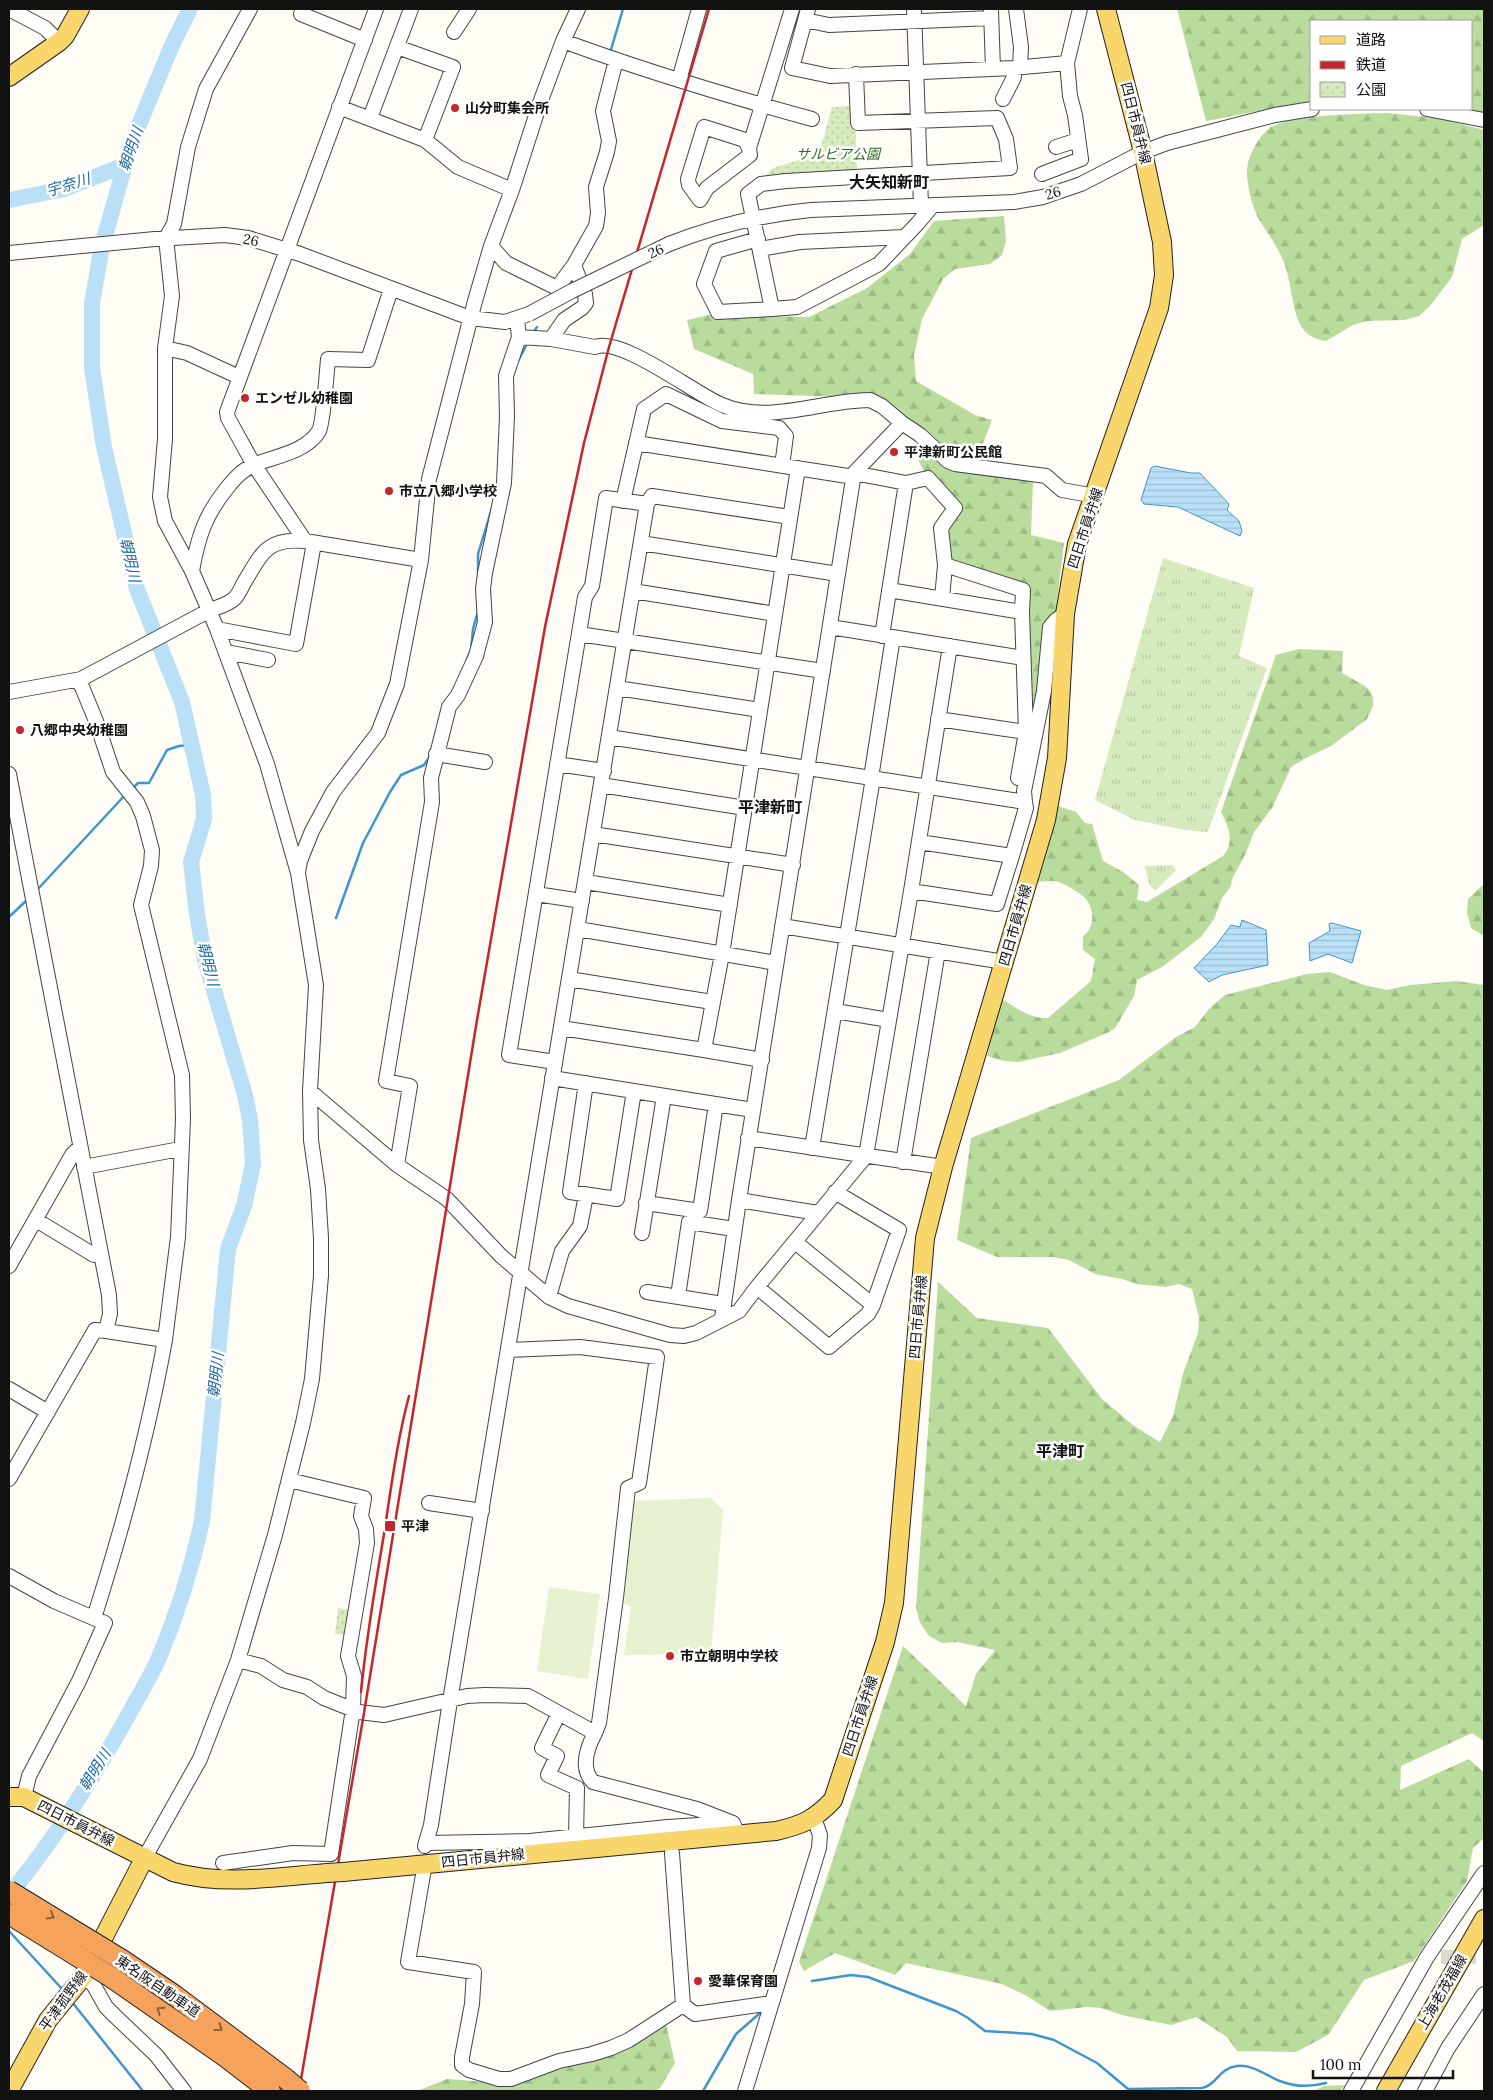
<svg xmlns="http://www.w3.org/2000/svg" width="1493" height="2100" font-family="Lora,'Noto Sans JP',serif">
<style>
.grass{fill:url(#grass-tufts)}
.forest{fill:url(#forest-firs)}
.park{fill:url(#park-dots)}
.pitch{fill:#e6f2cf}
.water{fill:url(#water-rules);stroke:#3f96cf}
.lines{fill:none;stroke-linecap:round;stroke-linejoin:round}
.stream{stroke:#3f96cf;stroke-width:2.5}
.river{stroke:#b9e0f7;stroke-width:16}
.minor-tunnel{stroke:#dbdad3;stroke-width:14;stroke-dasharray:14 7;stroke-linecap:butt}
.minor-casing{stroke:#444;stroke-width:16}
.major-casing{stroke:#222;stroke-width:20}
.highway-casing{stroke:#222;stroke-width:22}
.minor{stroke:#fff;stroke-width:14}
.major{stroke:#f9d66b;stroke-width:18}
.highway{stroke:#f5a25d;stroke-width:20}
.rail{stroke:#c4262e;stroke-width:2.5}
.minor-bridge-casing{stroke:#444;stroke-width:16;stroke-linecap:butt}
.major-bridge-casing{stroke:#222;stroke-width:20;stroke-linecap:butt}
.highway-bridge-casing{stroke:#222;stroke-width:22;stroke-linecap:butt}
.minor-bridge{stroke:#fff;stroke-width:14}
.major-bridge{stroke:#f9d66b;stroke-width:18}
.highway-bridge{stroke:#f5a25d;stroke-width:20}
.oneway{stroke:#8e613b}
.poi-dot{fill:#c4262e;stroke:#fff;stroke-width:2}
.labels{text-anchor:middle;stroke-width:5;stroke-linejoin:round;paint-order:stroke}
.poi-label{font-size:14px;font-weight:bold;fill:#111;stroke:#fff;text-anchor:start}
.street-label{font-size:14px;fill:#111;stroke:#fff}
.park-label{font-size:14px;font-style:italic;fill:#2f6b1f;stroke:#fff}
.water-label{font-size:15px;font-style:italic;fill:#1768a6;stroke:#fff}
.quarter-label{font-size:16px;font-weight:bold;fill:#111;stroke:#fff}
</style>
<defs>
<pattern id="grass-tufts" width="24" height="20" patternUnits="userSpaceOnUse" patternTransform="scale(1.25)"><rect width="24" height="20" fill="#d5ebbd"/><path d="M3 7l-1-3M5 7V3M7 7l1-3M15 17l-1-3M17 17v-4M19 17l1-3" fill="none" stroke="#b6c8a1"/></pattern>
<pattern id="forest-firs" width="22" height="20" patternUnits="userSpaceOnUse" patternTransform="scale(1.25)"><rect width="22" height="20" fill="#b9dc9c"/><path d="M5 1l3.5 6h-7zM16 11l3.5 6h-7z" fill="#9ebc85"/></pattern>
<pattern id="park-dots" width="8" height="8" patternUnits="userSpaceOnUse" patternTransform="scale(1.25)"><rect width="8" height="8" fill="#d5ebbd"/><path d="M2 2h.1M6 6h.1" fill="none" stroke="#b6c8a1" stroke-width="1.8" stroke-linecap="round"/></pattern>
<pattern id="water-rules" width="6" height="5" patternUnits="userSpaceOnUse" patternTransform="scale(1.25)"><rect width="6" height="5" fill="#b9e0f7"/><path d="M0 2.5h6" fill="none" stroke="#9ebfd3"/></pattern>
</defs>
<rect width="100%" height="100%" fill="#fffdf5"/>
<path class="grass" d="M1163 558 1254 588 1239 656 1267 668 1208 832 1185 830 1135 820 1095 800Z
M1172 865 1176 870 1155 891 1149 884 1145 866Z"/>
<path class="forest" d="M1177 9H1484V116L1457 109H1472V21H1312V101L1206 121Z
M1386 113 1437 118 1484 130V225L1462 239 1452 277 1430 306 1419 316 1404 320 1367 321 1353 325 1326 341C1315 339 1307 336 1301 326 1292 311 1291 278 1283 260 1277 246 1268 234 1260 221 1252 208 1248 189 1247 174 1246 159 1257 140 1267 130 1284 114 1362 114 1386 113Z
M1004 216 1006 241 1002 255 990 264 955 269 943 279 922 319 914 355 916 381 975 415 992 420 982 446 962 460 873 403 844 397 754 394 753 374 694 349 687 320 709 315 809 317 867 288 910 254 934 221Z
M923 448 938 461 956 470 1033 481 1031 535 1064 543 1056 610 1043 625 1039 690 1030 712 1023 589 946 565 947 530 959 508C945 493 917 473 917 451Z
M1299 649 1343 651 1342 673 1365 686 1370 691 1373 698V706L1367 719 1331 746 1304 759 1291 767 1272 808 1254 832 1246 853 1232 879 1231 886 1222 898 1214 919 1201 937 1162 967 1137 980 1134 996 1115 1028 1109 1032 1060 1053 1018 1062 1004 1061 987 1056 1000 998C1015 1007 1030 1019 1048 1018L1091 981 1095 959 1083 950V936C1095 929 1095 908 1085 898 1079 892 1068 886 1061 883 1054 879 1041 882 1033 882L1055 805 1076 812 1085 823 1092 824 1103 861 1123 872 1139 885 1137 900 1147 902 1223 856C1235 842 1229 827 1221 812L1276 655Z
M1484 884V936L1471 928 1467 913 1468 899Z
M1330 972 1364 985 1387 990 1410 985 1456 981 1484 985V1741L1472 1733 1401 1766 1400 1790 1469 1759 1484 1773V1838L1473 1848 1467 1881 1414 1961 1364 1980 1328 2035 1296 2052 1237 2051 1227 2037 1196 2017 1171 2025 1122 2015 1101 2008 1087 2007 1050 2011 1027 1996 1002 1984 906 1963 895 1975 835 1953 804 1971 799 1962 903 1646 966 1706 976 1674 995 1650 957 1642 942 1643 929 1636 920 1623 916 1608 938 1282 977 1318 1048 1328 1102 1399 1134 1426 1160 1442 1173 1416 1183 1374 1198 1333 1199 1318 1192 1289 1179 1284 1166 1287 1137 1284 1122 1279 1095 1274 1069 1260 1053 1257H997L957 1240 971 1138 1119 1080 1176 1037 1195 1027 1209 1009 1225 995 1307 974Z
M665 2020 675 2063 660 2088 656 2091H417L447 2079 501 2083Z
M1345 2085 1341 2091H1314L1324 2086Z"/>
<path class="park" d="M855 106 857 172 760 181 773 168 819 154 832 107Z
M338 1608 352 1610 348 1635 335 1634Z"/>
<path class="pitch" d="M710 1498 723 1510 711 1654 624 1655 631 1606 624 1604 633 1501Z
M549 1587 600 1594 588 1679 537 1671Z"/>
<path class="water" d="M1155 466 1191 473H1200L1229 504 1227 510 1239 521 1242 531 1240 536 1178 507 1144 504 1141 500 1151 468Z
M1242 920 1266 930 1268 965 1222 975 1209 982 1194 968 1217 944 1231 925 1240 927Z
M1332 923 1361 931 1352 963 1328 954 1310 961 1309 943 1330 931 1329 924Z"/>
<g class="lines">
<path class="stream" d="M610 53 623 9
M533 333 537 327
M518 361 528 342
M478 573V554L492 508
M467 659 471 650 473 629 478 611
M133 788 138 783H149L167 750 179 746 192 745
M37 890 125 795
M9 917 28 899
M336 918 363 843 390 792 401 775 424 765 430 756
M9 1931 63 1990
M812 1981 851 1975 868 1977 956 2011 968 2018 985 2031 1032 2034 1054 2040 1097 2063 1128 2089 1202 2088C1217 2085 1219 2068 1237 2066 1252 2064 1267 2076 1280 2081 1295 2087 1311 2087 1326 2083
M72 2002 143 2091
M703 2091 736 2034 760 2013"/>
<path class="river" d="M9 200 64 189 125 165
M9 1895C55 1839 95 1775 130 1712 140 1693 152 1675 160 1655 178 1612 192 1567 202 1521L228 1249 244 1206 253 1164 250 1120 245 1095 205 960 197 914 191 862 204 819 203 795 182 702 137 589 104 447 92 368V303L102 246 131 144 172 45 190 9"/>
<path class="minor-tunnel" d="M1441 1957H1484"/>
<defs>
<path id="minor" d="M9 9 45 28 59 42
M808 9 792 68 830 76 1014 68 1067 63 1080 9
M914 9 921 206
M1016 9 1021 47 1020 67
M991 10 993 69
M301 14 365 40
M805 20 829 25 991 18
M454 32 469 9
M563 41C645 71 728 96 812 119
M397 47 453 67 425 140
M856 74 858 123 997 118 1006 139 1010 168 786 181 761 184 748 194 772 309 797 307 879 264 918 223 933 205
M679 80 699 9
M1003 99 1014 77V68
M339 107 425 140 458 167 512 190
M1427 109 1484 120
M370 118 411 9
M1056 147 1078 140
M749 148 745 140 704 127 688 179 689 185 700 200 707 188 750 155 749 148 792 9
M1042 174 1081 159 1075 115 1070 96 1067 63
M758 239 716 251 704 284 718 312 772 309
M669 244C717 225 760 215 811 210L1014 202 1043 197 1081 184 1143 152 1167 143 1275 115 1312 109
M491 246 506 263 557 288 574 265 596 226 598 213 596 187 607 152 609 141 603 111 616 60
M760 249 800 242 904 237
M9 253 155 239 225 235 248 238 300 254 470 318 505 322 526 315
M519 337 551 339 595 347C621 336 695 394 722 405 769 425 821 400 870 400L882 406 902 423 920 435 948 461 955 464 1046 476 1062 490 1095 496
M551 339 564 320 582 308 586 303 585 294 574 265
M165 348 187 353 239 377
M636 443 854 477
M854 473 906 483 882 636
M906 483 928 478 955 508 941 528 945 565 1023 590 1022 612
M623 501 644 409 666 394 722 421 779 428 786 436 782 466
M647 504 652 496 790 517
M305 541 254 465 228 418 227 412 376 9
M641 543 838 574
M192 571C198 537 205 515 227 488 235 478 243 469 256 464 276 456 306 452 319 431 323 424 327 371 328 359L368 360 391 289
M889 590 1022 612 1026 732 1018 778
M633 591 775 614
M942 599 945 565
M830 627 1023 658
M217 629 296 644 314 543
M579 634 823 671
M226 652 268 660
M77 680 82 687 96 721 113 772 137 802 143 816 152 850 151 866 141 905 182 1075 183 1119 178 1237 165 1340
M617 688 760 710
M9 692 81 679 210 610C218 607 228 605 235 598 239 594 242 586 245 581 263 551 268 538 305 541L421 560
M938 719 1026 732
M609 737 1025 802 1024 791 1044 691 1050 627 1056 620 1065 614
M436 754 485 762
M557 764 604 771
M9 774 109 1295 110 1314 106 1331 95 1330 9 1479
M871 778 893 637
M601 785 745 808
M593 834 793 865
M919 842 1012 856 1026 808 1025 802
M298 872 300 861 312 831 333 792 378 733 397 684 421 560 429 479 475 301 491 246 512 190 540 103 563 41 578 9
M586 882 730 905
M911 891 997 904 1012 856
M536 894 582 901
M782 926 1004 962
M578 929 776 963
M569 979 712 1002
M835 1011 889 1020
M561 1028 704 1050 722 954 798 468
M704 1050 762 1060
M552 1078 753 1110
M586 1083 570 1192 617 1199 634 1091
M310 1091 397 1165 447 1199 501 1256 549 1297 568 1306 670 1335 684 1336 696 1333 739 1311 757 1287 866 1156 911 891 950 646
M748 1138 943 1167
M812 1148 873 778
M903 1162 938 951
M397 1165 410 1086 386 1081 432 802 431 778 449 707 458 695 476 656 485 622 483 589 485 573 504 483 507 416 506 376 519 337 517 319
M84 1167 180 1149
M739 1200 818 1213
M646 1203 700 1211 716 1104
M36 1220 94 1255H101
M642 1233 664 1096
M795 1242 873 1305
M9 1266 72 1155 80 1147
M757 1287 829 1347 868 1314 873 1305 899 1230 835 1192
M647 1292 723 1304
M678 1296 689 1222 734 1229
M549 1297 562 1251 580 1226 586 1195
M722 1318 739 1200 854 473 902 423
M509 1350 580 1347 657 1357 639 1483 628 1488 616 1598 599 1723 595 1733
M9 1389 48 1412
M429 1503 482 1511
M9 1576 54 1601 105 1623 79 1681 29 1776 24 1797
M94 1618C123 1527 148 1434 165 1340L106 1331
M238 1660 261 1666 283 1680 307 1687 324 1698 359 1712 384 1715 467 1696 485 1695 528 1696 595 1733C587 1748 580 1768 593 1782L697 1809 733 1823 738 1834
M559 1713 542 1748 557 1756 548 1775 577 1788 576 1838
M426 1843 530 1841 668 1827 729 1823
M425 1846 431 1825 450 1701 647 504 606 498 592 586 585 597 509 1055 555 1062
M672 1853 683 2005
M145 1857 200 1759 238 1660 275 1535 303 1423 312 1379 321 1276V1238L318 1189 311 1140 310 1091 316 985 298 873 267 764 217 629 192 571 165 521 160 497 165 439V348L172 296 166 238 174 224 188 147 206 89 250 9
M223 1863 293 1853 331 1854 353 1709 354 1676 348 1656 367 1543 366 1529 361 1516 364 1498 289 1480
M424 1869 408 1962 474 1972 472 2004 462 2057V2065L469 2070 499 2079H511L559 2061 592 2054 611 2048 629 2040 683 2005 695 2014 772 2003
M83 1977 93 1984 106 2007 115 2016 156 2055 184 2091
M745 2091 819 1848 820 1835 814 1818
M1351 2091 1427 1957 1484 1873
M1425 2091 1448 2048 1484 1994"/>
<path id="major" d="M9 77 59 42 65 36 80 9
M9 1797H24L173 1872C223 1886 276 1877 327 1873
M343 1872 776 1831C802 1825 814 1820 833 1800L885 1642 894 1603 925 1238 943 1167 1046 820 1057 758 1065 614 1077 544 1159 308 1164 275 1162 242 1143 152 1106 9
M9 2091 48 2020 83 1977 145 1857
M1386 2091 1484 1919"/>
<path id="highway" d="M122 1960 174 1995 286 2079
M111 1977 226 2057 270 2091"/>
</defs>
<use href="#minor" class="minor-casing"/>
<use href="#major" class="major-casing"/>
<use href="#highway" class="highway-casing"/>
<use href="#minor" class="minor"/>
<use href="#major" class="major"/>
<use href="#highway" class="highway"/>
<path class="rail" d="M361 1692C366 1639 375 1587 384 1534 391 1488 397 1441 409 1396
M299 2091 364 1713 477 1020 545 627 584 443 609 347 709 9"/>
<defs>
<path id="minor-bridge" d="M529 314 572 291 669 244"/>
<path id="major-bridge" d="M327 1873 343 1872"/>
<path id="highway-bridge" d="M9 1891 122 1960
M9 1914 111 1977
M286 2079 300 2091"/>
</defs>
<use href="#minor-bridge" class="minor-bridge-casing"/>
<use href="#major-bridge" class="major-bridge-casing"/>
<use href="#highway-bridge" class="highway-bridge-casing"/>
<use href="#minor-bridge" class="minor-bridge"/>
<use href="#major-bridge" class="major-bridge"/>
<use href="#highway-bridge" class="highway-bridge"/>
</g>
<defs><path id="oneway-chevron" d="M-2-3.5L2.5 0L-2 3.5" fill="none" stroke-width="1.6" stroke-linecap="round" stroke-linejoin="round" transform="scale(1.25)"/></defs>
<g class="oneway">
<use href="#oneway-chevron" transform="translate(51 1916) rotate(30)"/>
<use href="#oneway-chevron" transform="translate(160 2010) rotate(-146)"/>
<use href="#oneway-chevron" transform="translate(219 2028) rotate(36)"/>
</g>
<g class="poi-dot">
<circle cx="455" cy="108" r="5"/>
<circle cx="245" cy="398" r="5"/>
<circle cx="894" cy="452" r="5"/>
<circle cx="389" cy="491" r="5"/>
<circle cx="20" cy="730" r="5"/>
<rect x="384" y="1520" width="12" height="12" rx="2.5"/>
<circle cx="670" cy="1656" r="5"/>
<circle cx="698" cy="1981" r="5"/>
</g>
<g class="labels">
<g class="poi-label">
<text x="465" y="113">山分町集会所</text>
<text x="255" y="403">エンゼル幼稚園</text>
<text x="904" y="457">平津新町公民館</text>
<text x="399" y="496">市立八郷小学校</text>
<text x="30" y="735">八郷中央幼稚園</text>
<text x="401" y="1531">平津</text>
<text x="680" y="1661">市立朝明中学校</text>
<text x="708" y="1986">愛華保育園</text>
</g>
<g class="street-label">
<text transform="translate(1136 123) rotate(76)" y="5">四日市員弁線</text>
<text transform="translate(1053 193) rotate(-17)" y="5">26</text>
<text transform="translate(251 240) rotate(12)" y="5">26</text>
<text transform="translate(656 251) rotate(-25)" y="5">26</text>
<text transform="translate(1085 528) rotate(-72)" y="5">四日市員弁線</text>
<text transform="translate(1015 925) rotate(-74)" y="5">四日市員弁線</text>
<text transform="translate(918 1317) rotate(-85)" y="5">四日市員弁線</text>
<text transform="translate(860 1716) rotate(-72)" y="5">四日市員弁線</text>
<text transform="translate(76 1823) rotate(27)" y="5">四日市員弁線</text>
<text transform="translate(483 1858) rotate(-6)" y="5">四日市員弁線</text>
<text transform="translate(158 1986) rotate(34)" y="5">東名阪自動車道</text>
<text transform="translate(1442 1992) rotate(-60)" y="5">上海老茂福線</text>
<text transform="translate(63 2001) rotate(-54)" y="5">平津菰野線</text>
</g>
<g class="park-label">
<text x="838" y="159">サルビア公園</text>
</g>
<g class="water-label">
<text transform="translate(131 149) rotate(-71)" y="5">朝明川</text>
<text transform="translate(68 185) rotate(-17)" y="5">宇奈川</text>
<text transform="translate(130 560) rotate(77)" y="5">朝明川</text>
<text transform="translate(208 964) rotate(76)" y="5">朝明川</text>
<text transform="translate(216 1375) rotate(-84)" y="5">朝明川</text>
<text transform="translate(95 1770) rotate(-58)" y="5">朝明川</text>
</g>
<g class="quarter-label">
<text x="889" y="188">大矢知新町</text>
<text x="770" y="813">平津新町</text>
<text x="1060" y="1457">平津町</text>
</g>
</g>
<rect width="1493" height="2100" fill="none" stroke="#111111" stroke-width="20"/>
<rect x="1310" y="20" width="162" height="90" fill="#ffffff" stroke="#a0a0a0"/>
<rect x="1320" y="36" width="25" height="8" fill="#f9d66b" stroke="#a0a0a0"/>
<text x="1356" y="45" font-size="15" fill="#111111">道路</text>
<rect x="1320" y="61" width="25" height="8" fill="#c4262e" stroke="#a0a0a0"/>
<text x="1356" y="70" font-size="15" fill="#111111">鉄道</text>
<rect x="1320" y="82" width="25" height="15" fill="url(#park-dots)" stroke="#a0a0a0"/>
<text x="1356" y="95" font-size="15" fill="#111111">公園</text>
<path d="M1313 2070v8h140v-8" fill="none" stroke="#111111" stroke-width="2.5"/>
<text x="1320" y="2070" font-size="15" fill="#111111" stroke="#ffffff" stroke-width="4" paint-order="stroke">100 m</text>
</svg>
